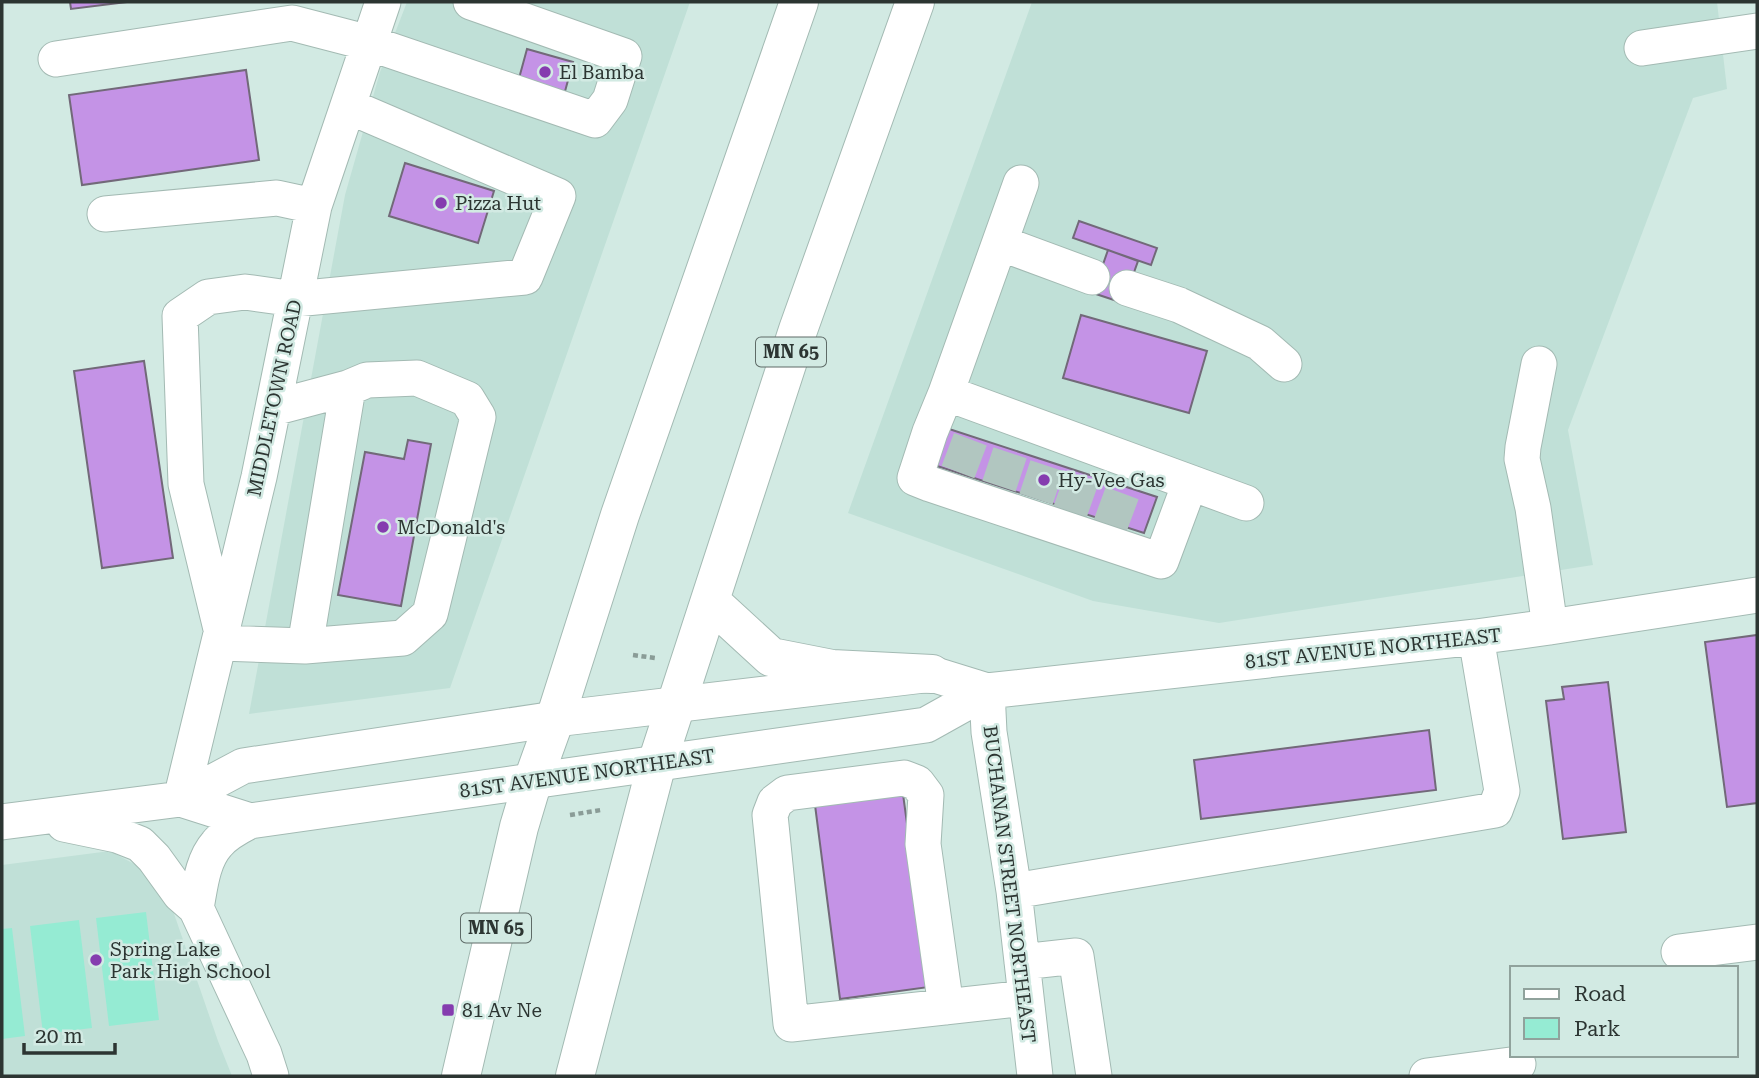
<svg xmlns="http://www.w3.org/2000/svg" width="1759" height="1078" font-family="'Roboto Serif',serif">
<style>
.built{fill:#c0e0d7}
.green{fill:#95ebd3}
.building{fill:#c493e6;stroke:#726979;stroke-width:2}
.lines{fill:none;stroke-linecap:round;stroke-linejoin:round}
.minor-tunnel{stroke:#b1c6c0;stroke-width:35;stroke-dasharray:35 18;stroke-linecap:butt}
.minor-casing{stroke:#a3bab3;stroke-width:37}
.highway-casing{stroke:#a3bab3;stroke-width:40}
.path{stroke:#8a9c97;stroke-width:4.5;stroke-dasharray:5 3.5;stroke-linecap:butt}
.minor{stroke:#fff;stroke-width:35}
.highway{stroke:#fff;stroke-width:38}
.poi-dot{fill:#853caf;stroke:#d2eae3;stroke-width:2.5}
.labels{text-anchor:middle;stroke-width:5;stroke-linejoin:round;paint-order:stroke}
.shield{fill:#d2eae3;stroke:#5e6b67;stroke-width:2}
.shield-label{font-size:18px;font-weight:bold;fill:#2c3532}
.poi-label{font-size:19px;fill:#2c3532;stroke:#d2eae3;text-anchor:start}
.street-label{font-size:19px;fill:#2c3532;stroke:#d2eae3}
</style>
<rect width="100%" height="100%" fill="#d2eae3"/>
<path class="built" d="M407 2H690L450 688 249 714 345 195 380 72Z
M1032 2H1717L1727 89 1693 98 1568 430 1593 565 1219 623 1093 601 848 513Z
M110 851 162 879 218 1041 232 1076H2V865Z"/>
<path class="green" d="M146 912 159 1020 109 1026 96 918Z
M79 920 92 1028 43 1034 30 926Z
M12 928 25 1036 2 1039V929Z"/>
<path class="building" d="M70 2H127L71 9Z
M527 49 573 62 564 95 518 82Z
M246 70 259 160 82 185 69 95Z
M405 163 494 191 478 243 389 216Z
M1079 221 1157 248 1151 265 1073 238Z
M1108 250 1138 261 1123 303 1093 293Z
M1081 315 1207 351 1189 413 1063 378Z
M144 361 173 558 102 568 74 371Z
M943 427 1157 497 1144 533 931 464Z
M408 440 431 444 401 606 338 595 365 452 404 459Z
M1757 635V803L1727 807 1705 642Z
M1608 682 1626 832 1563 839 1546 701 1564 699 1562 687Z
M1429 730 1436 790 1201 819 1194 760Z
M903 794 929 987 840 999 815 805Z"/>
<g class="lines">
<path class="minor-tunnel" d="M958 472 972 435
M999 486 1011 450
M1036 499 1048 463
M1070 512 1083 475
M1110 526 1123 491"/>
<defs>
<path id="minor" d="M1642 48 1757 31
M56 59 292 23 369 43 595 120 610 100 624 56 471 2
M1021 183 946 393 1246 503
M105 214 277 198 314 206
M1000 243 1092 277
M1127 288 1179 305 1260 343 1284 364
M1539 364 1523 447 1522 459 1533 508 1550 627
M946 393 930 432 915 478 930 484 1161 561 1190 483
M273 408 348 388
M222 633 186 484 180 316 208 297 245 292 295 299 525 277 558 196 348 106
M220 643 305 646 348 388 367 380 417 378 467 399 478 417 430 614 403 638 305 646
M987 691 989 732 1014 891 1035 1076
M181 799 250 821 926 725 987 691 1476 637 1550 627 1757 595
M181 799 259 477 314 206 383 2
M2 822 181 799 243 766 555 719 932 674 987 691
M64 824 117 835 140 844 154 858 180 894 196 908C200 887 202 861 217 844 225 834 238 827 250 821
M1014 891 1495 810 1502 791 1476 637
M196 908 264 1054 271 1076
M1679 952 1757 942
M1022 962 1076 956 1094 1076
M946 1007 923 844 926 795 917 783 904 778 787 793 775 802 770 815 791 1024 1026 998
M1427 1076 1518 1064"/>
<path id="highway" d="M710 601 771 657 832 669 932 674
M461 1076 519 827 533 780 555 719 620 515 799 2
M575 1076 657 763 798 330 915 2"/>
</defs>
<use href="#minor" class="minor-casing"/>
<use href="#highway" class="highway-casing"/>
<path class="path" d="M633 655 655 658
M570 815 601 810"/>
<use href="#minor" class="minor"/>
<use href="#highway" class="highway"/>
</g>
<g class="poi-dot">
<circle cx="545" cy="72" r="7"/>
<circle cx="441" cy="203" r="7"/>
<circle cx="1044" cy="480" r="7"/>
<circle cx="383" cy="527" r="7"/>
<circle cx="96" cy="960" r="7"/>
<rect x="441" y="1003" width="14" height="14" rx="3.5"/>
</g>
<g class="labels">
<g class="shield">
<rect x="756" y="337.5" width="70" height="29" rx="5"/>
<rect x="461" y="913.5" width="70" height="29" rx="5"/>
</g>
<g class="shield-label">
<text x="791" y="358">MN 65</text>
<text x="496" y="934">MN 65</text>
</g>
<g class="poi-label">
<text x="559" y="79">El Bamba</text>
<text x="455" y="210">Pizza Hut</text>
<text x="1058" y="487">Hy-Vee Gas</text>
<text x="397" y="534">McDonald's</text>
<text x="110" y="956">Spring Lake<tspan x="110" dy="22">Park High School</tspan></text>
<text x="462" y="1017">81 Av Ne</text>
</g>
<g class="street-label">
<text transform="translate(274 398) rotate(-78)" y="7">MIDDLETOWN ROAD</text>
<text transform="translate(1373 648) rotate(-6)" y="7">81ST AVENUE NORTHEAST</text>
<text transform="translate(587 773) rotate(-8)" y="7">81ST AVENUE NORTHEAST</text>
<text transform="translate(1010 884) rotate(83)" y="7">BUCHANAN STREET NORTHEAST</text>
</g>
</g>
<rect width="1759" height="1078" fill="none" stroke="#2c3532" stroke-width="7"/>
<rect x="1510" y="966" width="228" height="91" fill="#d2eae3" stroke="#90a29c" stroke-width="2"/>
<rect x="1524" y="989" width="35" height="10" fill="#ffffff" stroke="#90a29c" stroke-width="2"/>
<text x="1574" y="1001" font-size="21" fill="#2c3532">Road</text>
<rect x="1524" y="1018" width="35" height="21" fill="#95ebd3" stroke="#90a29c" stroke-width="2"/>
<text x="1574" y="1036" font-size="21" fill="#2c3532">Park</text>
<path d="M24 1043v10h91v-10" fill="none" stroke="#2c3532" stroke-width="3.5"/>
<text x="35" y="1043" font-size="21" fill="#2c3532" stroke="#d2eae3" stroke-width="5" paint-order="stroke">20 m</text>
</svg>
